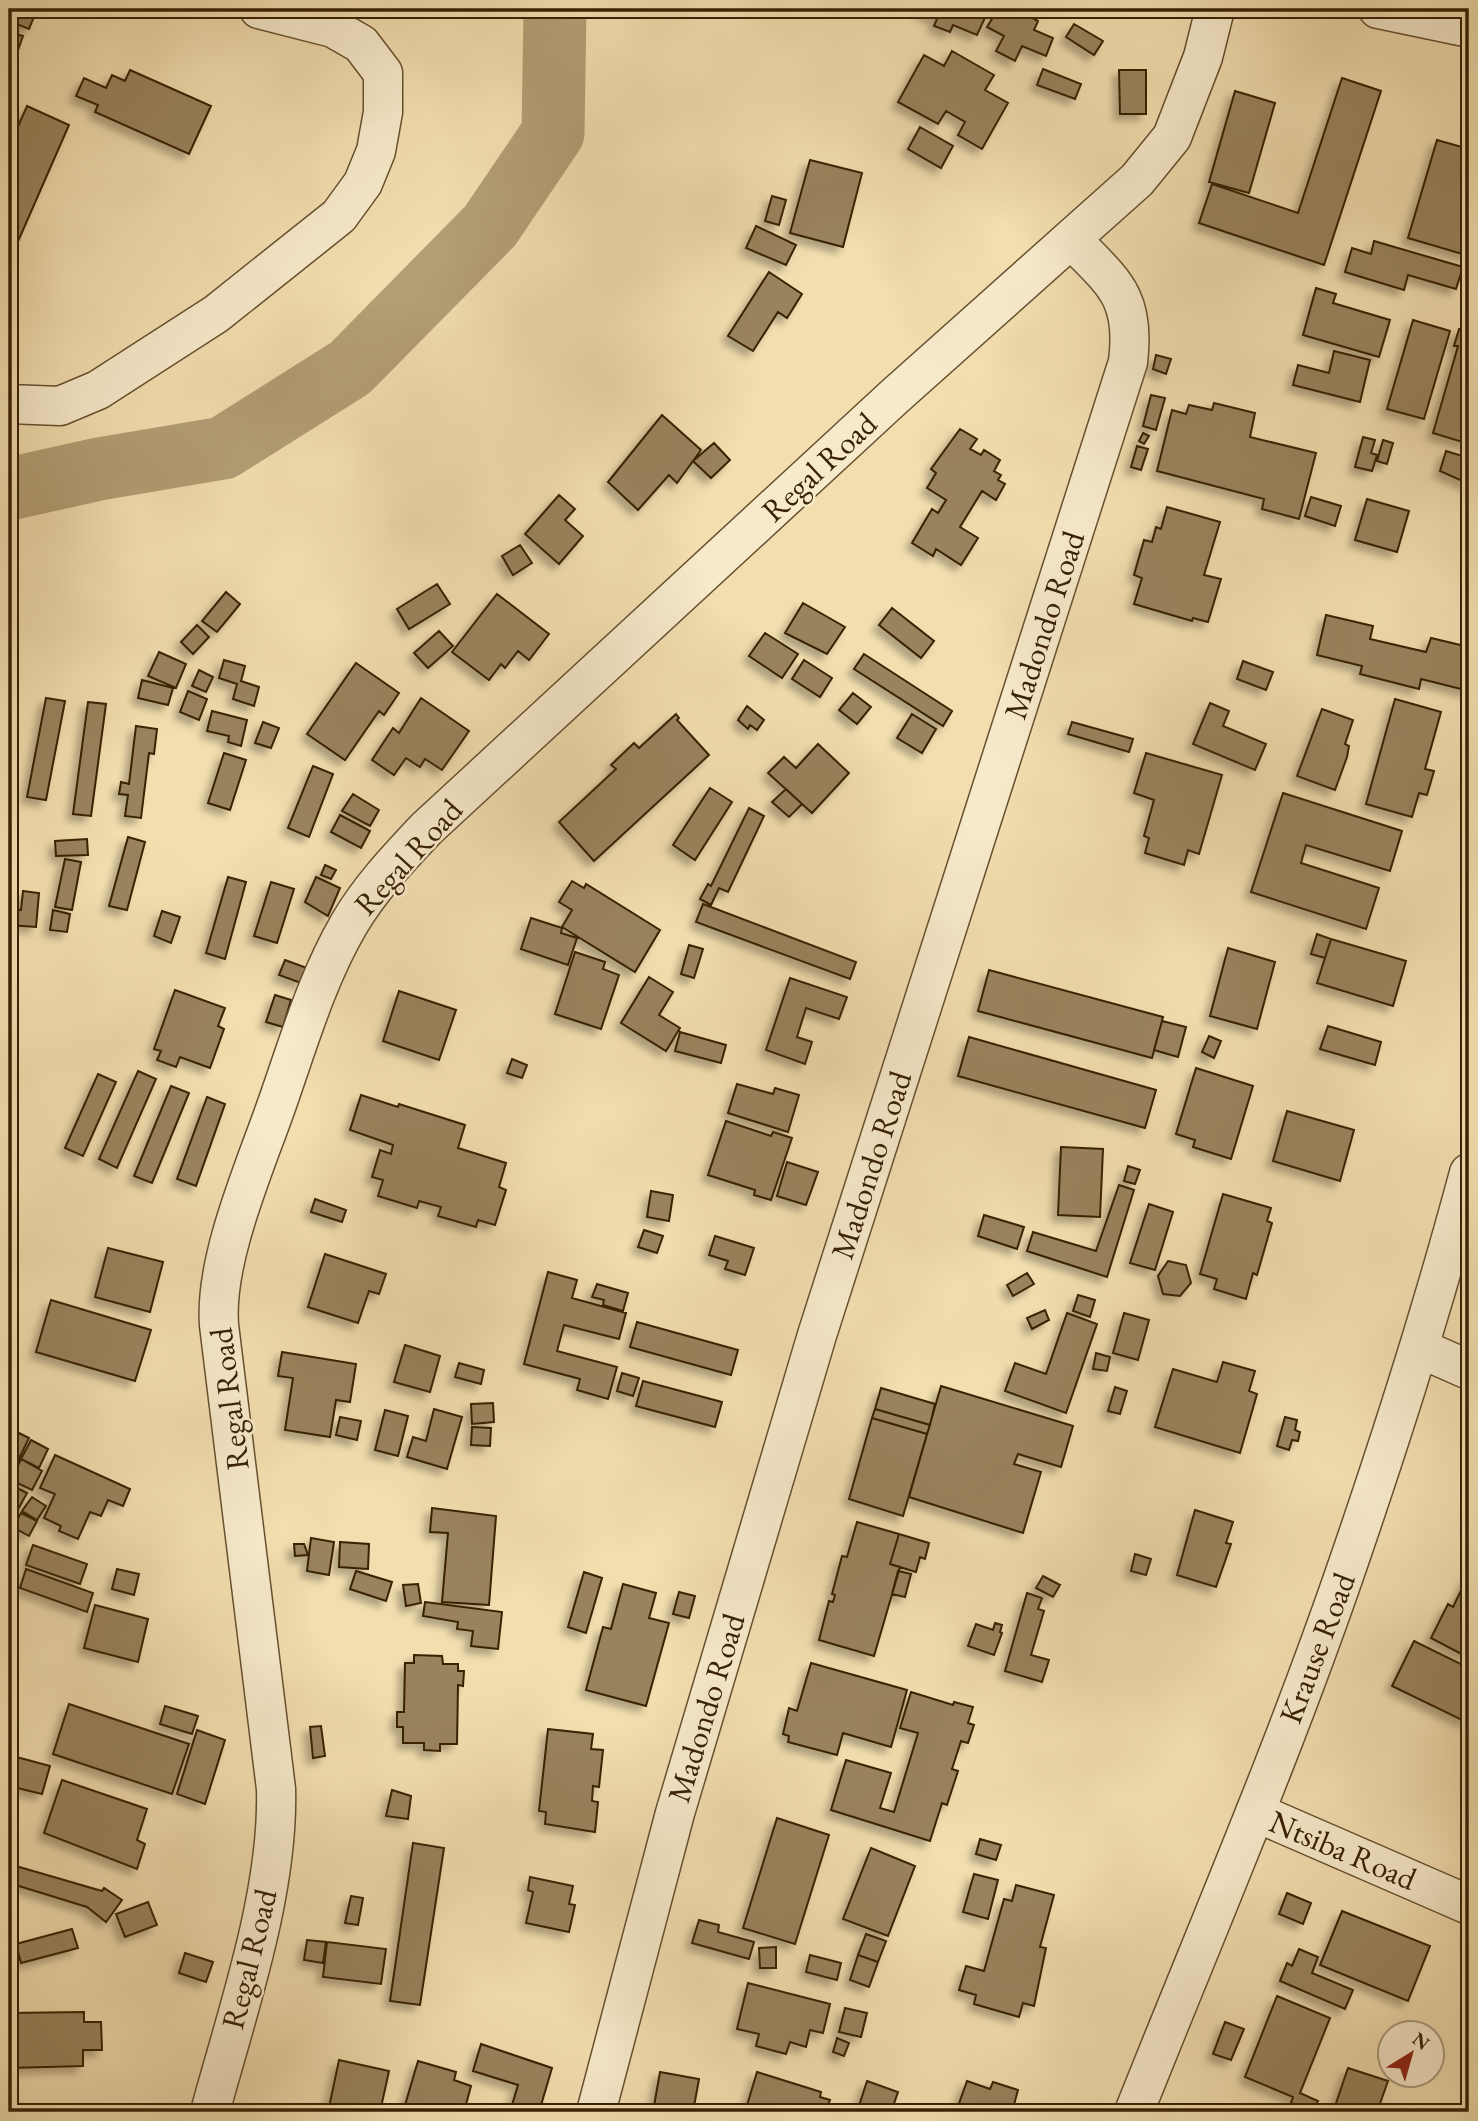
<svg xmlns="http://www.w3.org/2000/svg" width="1478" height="2121" font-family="'EB Garamond',serif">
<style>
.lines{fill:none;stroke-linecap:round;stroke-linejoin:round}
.river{stroke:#b39e75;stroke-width:63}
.building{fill:#99835d;stroke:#382105;stroke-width:2;filter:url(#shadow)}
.minor-casing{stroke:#665030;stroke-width:41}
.minor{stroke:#f7eacb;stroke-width:38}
.labels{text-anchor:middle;stroke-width:5;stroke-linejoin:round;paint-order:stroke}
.street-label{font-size:32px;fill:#382105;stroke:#f7eacb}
</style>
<defs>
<filter id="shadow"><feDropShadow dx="-6" dy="6" stdDeviation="3.5" flood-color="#0004"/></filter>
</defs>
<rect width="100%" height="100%" fill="#f2deaf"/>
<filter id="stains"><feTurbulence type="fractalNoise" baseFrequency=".00286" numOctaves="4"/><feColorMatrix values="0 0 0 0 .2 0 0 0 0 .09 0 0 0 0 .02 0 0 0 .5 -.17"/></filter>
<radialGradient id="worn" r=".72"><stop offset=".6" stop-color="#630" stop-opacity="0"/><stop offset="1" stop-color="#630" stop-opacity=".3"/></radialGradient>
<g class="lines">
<path class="river" d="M9 489 99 469 223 448 350 368 490 226 553 133 555 9"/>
</g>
<path class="building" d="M9 9H37L29 29 9 21Z
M917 9H989L977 35 953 25 950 32 934 26 937 19Z
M998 9H1023L1021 12 1038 21 1034 30 1053 38 1046 56 1022 46 1015 61 996 51 1004 36 987 27Z
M1074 24 1103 41 1094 55 1066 37Z
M9 32 23 36 12 67 9 66Z
M952 51 994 75 985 90 1008 103 982 149 958 135 965 122 946 111 938 124 898 102 924 55 944 66Z
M1043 69 1081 84 1075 99 1037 85Z
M130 70 211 106 189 154 95 112 98 105 76 96 84 78 106 88 112 75 125 81Z
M1119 70H1146V114H1120Z
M1342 78 1381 91 1324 265 1199 223 1212 184 1298 213Z
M1235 91 1275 103 1249 193 1209 182Z
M27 106 69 125 13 253 9 251V147Z
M920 127 953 146 941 168 908 149Z
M1437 140 1469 149V256L1408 238Z
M810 160 862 173 843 247 790 233Z
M772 196 786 200 779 225 765 221Z
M756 226 796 245 786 265 746 248Z
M1374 241 1463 267 1456 289 1408 275 1404 290 1345 272 1352 248 1371 254Z
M769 272 802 294 787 318 778 312 753 351 728 336Z
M1316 288 1336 294 1333 303 1390 320 1379 357 1303 335Z
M1413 320 1450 331 1424 419 1387 409Z
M1459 329 1469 332V444L1433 433 1458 346H1454Z
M1334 351 1370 360 1360 402 1293 385 1298 365 1329 373Z
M1156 355 1171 359 1166 374 1153 369Z
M1151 395 1165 398 1156 430 1143 426Z
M1214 403 1255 413 1250 437 1316 453 1299 519 1262 509 1264 499 1157 471 1172 410 1186 414 1189 405 1212 410Z
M662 415 701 450 677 483 669 475 638 510 608 482Z
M960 429 977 439 970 449 981 455 984 450 1000 460 994 471 1001 475 998 480 1005 484 996 500 982 491 960 527 978 538 961 565 936 549 933 556 912 543 932 509 938 513 946 500 927 488 936 473 931 469Z
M1143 433 1149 436 1144 444 1139 441Z
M1363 437 1375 440 1371 453 1377 455 1372 471 1355 467Z
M1383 440 1393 443 1387 464 1377 461Z
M714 443 730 460 711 478 693 461Z
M1137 446 1148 449 1141 470 1131 467Z
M1446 451 1469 458V484L1440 471Z
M559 495 575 509 565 520 583 536 559 564 525 534Z
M1311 497 1341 506 1335 526 1305 516Z
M1367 499 1409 511 1397 552 1355 540Z
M1167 507 1220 522 1204 575 1221 579 1208 622 1193 618 1192 621 1134 604 1142 578 1134 575 1144 540 1152 542 1156 527 1161 529Z
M520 545 532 563 513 575 502 556Z
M437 584 450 604 409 629 397 609Z
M226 592 240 604 217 632 202 621Z
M497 594 549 634 529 660 518 651 505 668 501 664 489 680 452 652Z
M803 603 845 627 827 654 785 633Z
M892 608 934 641 921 658 879 625Z
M1326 615 1373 626 1370 639 1426 652 1431 638 1469 647V691L1421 679 1419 689 1360 674 1362 666 1317 655Z
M197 625 209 637 193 654 181 642Z
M439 631 453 646 428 668 414 653Z
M765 633 798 654 782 678 749 656Z
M159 652 186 664 176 688 148 676Z
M864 654 952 711 943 726 854 669Z
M224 660 245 666 241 681 259 687 254 706 233 699 237 684 219 678Z
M804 660 832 678 820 697 792 679Z
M1243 661 1273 672 1266 690 1237 679Z
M356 663 399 693 384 715 379 711 345 760 307 734Z
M199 670 213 677 206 692 192 686Z
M142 680 173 688 168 705 138 698Z
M188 691 207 699 199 720 180 712Z
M853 693 871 707 857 724 839 710Z
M46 698 65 701 46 800 27 797Z
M421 698 469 731 442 770 425 759 420 767 406 758 394 775 372 760 393 728 399 733Z
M1395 699 1441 712 1425 769 1434 771 1427 795 1419 793 1412 817 1366 804Z
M88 702 106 704 91 816 73 814Z
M1210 703 1229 711 1223 726 1266 744 1255 770 1193 744Z
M747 706 764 720 757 730 750 725 748 729 738 720Z
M1322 709 1353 720 1345 744 1349 746 1347 757 1335 790 1297 776Z
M212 711 247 720 241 746 228 742 229 736 207 731Z
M676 714 679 718 677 720 709 755 594 861 559 822 616 769 611 765 634 743 639 748Z
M912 714 936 729 922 753 897 738Z
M263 722 279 728 271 748 255 743Z
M1072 722 1133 739 1129 752 1068 734Z
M136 726 157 729 154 754 149 753 141 818 125 816 128 795 119 794 121 782 129 784Z
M818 744 849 773 812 813 768 773 784 757 796 768Z
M224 753 246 760 230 810 208 803Z
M1146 753 1222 775 1199 854 1188 850 1184 865 1145 853 1149 838 1144 836 1154 800 1134 793Z
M313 766 333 774 309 837 288 828Z
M710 788 732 802 695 860 673 845Z
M786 789 802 804 789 817 772 802Z
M1283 793 1402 831 1390 871 1306 845 1301 863 1379 888 1366 929 1251 892Z
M353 794 379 810 370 826 342 811Z
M749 808 764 816 728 892 719 888 711 905 700 899 708 884 711 886Z
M340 815 370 831 361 848 331 832Z
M128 837 145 842 127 910 109 906Z
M87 839 88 855 56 856 55 841Z
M65 859 81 862 72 910 55 907Z
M325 865 336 870 331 879 321 875Z
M228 877 246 882 225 959 206 953Z
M316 877 340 888 328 916 305 902Z
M572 881 584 888 586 884 660 930 635 972 562 927 572 910 559 902Z
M271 882 294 889 277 943 254 936Z
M23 891 39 893 36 927 9 925V909L21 910Z
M703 904 856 962 850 979 696 922Z
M53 910 70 914 67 932 50 930Z
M162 911 180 917 171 943 154 936Z
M531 918 562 928 561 933 577 938 568 965 521 949Z
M1317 934 1331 939 1325 958 1311 954Z
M1331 939 1406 961 1393 1006 1317 983Z
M689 945 703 949 694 978 681 974Z
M1228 948 1275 962 1257 1029 1210 1016Z
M575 952 605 962 603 969 619 975 601 1029 555 1014Z
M285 960 307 968 301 983 279 975Z
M989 970 1163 1017 1152 1058 978 1011Z
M649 977 673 992 659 1015 680 1028 666 1051 621 1023Z
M790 978 847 997 839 1019 806 1008 797 1037 812 1042 805 1064 766 1050Z
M175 990 225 1008 218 1026 224 1029 210 1068 180 1057 176 1067 157 1060 161 1051 154 1049Z
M399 991 456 1010 439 1060 383 1041Z
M275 995 291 1000 283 1027 266 1022Z
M1162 1021 1186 1027 1178 1057 1154 1050Z
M1328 1026 1381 1042 1375 1065 1320 1049Z
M680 1032 726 1045 721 1063 675 1051Z
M1209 1036 1221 1041 1214 1058 1202 1052Z
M969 1037 1156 1090 1145 1128 958 1076Z
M512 1059 527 1065 522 1078 507 1073Z
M1196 1068 1253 1086 1231 1159 1193 1147 1195 1140 1176 1134Z
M138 1071 156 1079 117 1168 99 1159Z
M98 1074 116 1082 83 1156 65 1148Z
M737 1084 773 1094 775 1088 799 1095 788 1132 728 1113Z
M171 1086 189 1093 152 1183 134 1176Z
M361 1095 398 1107 399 1104 465 1125 458 1148 506 1163 499 1187 506 1190 495 1225 478 1220 476 1227 438 1216 441 1207 419 1201 417 1208 378 1196 383 1180 372 1177 380 1150 391 1154 393 1145 350 1130Z
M207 1097 225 1104 196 1186 177 1179Z
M1287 1111 1354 1130 1340 1181 1273 1161Z
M726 1121 771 1136 773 1132 792 1138 771 1200 754 1195 755 1190 708 1175Z
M1061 1147 1103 1149 1100 1217 1058 1215Z
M787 1162 818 1172 806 1205 777 1196Z
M1128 1166 1140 1170 1135 1184 1124 1181Z
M1119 1185 1134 1190 1107 1277 1027 1251 1033 1232 1096 1251Z
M651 1191 673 1195 669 1221 647 1217Z
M1223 1194 1271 1208 1267 1221 1272 1223 1257 1275 1253 1273 1246 1299 1214 1289 1217 1279 1200 1274Z
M315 1199 346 1210 342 1222 311 1212Z
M1149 1204 1173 1212 1155 1270 1130 1263Z
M984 1215 1024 1227 1017 1249 978 1236Z
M644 1230 663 1236 657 1253 638 1247Z
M715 1236 754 1248 745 1275 725 1269 728 1261 709 1255Z
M108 1248 163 1262 150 1312 95 1297Z
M325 1254 386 1274 379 1294 369 1291 358 1323 308 1307Z
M1168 1261 1186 1265 1191 1283 1180 1296 1163 1294 1158 1276Z
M548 1272 577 1280 572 1298 626 1313 619 1339 564 1325 557 1351 617 1367 608 1399 577 1390 580 1379 524 1364Z
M1027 1273 1034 1284 1013 1296 1007 1285Z
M597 1284 628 1293 623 1311 603 1305 604 1300 592 1297Z
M1078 1295 1095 1300 1090 1317 1073 1311Z
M51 1300 151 1330 135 1381 36 1352Z
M1045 1310 1049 1320 1032 1329 1027 1318Z
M1067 1313 1097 1324 1066 1413 1005 1391 1015 1363 1046 1374Z
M1124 1313 1149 1320 1138 1360 1113 1353Z
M637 1322 738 1350 731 1375 630 1347Z
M405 1345 440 1356 430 1392 394 1382Z
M282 1352 356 1364 350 1402 336 1400 330 1437 285 1430 293 1378 278 1376Z
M1096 1353 1110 1357 1107 1371 1093 1369Z
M1223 1362 1255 1371 1249 1391 1257 1394 1240 1453 1155 1427 1173 1369 1217 1382Z
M459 1363 484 1370 481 1384 455 1377Z
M622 1373 639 1378 633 1396 617 1391Z
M643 1381 722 1402 715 1427 636 1406Z
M941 1386 1073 1426 1061 1467 1018 1454 1014 1464 1041 1472 1023 1533 909 1497Z
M1115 1387 1127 1391 1120 1414 1108 1411Z
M881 1388 935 1404 930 1425 875 1409Z
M493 1403 494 1422 472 1424 471 1404Z
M434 1409 462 1417 447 1469 407 1457 413 1437 426 1441Z
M875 1409 930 1425 927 1434 872 1418Z
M385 1410 408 1416 398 1456 375 1450Z
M340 1417 361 1421 357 1440 336 1435Z
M1285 1417 1297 1420 1295 1430 1300 1432 1298 1441 1292 1440 1289 1450 1277 1446Z
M872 1418 927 1434 903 1516 849 1499Z
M472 1427 491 1428 490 1446 471 1445Z
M9 1428 29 1438 9 1479Z
M31 1440 48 1449 39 1468 21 1459Z
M55 1455 130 1489 123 1506 108 1500 101 1516 90 1512 78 1539 59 1531 61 1526 44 1518 55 1494 40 1488Z
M21 1459 42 1471 32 1490 11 1480Z
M9 1484 27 1493 9 1526Z
M32 1497 46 1506 37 1520 22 1511Z
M432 1508 496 1516 489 1605 442 1602 448 1533 430 1532Z
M1195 1510 1233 1522 1226 1543 1231 1544 1216 1587 1177 1575Z
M21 1513 37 1521 29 1536 13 1527Z
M857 1522 899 1534 890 1564 900 1567 874 1656 819 1640 829 1601 833 1602 835 1595 832 1594 842 1556 847 1557Z
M899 1534 929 1543 925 1559 920 1557 916 1572 890 1564Z
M311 1538 334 1542 329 1575 307 1571Z
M340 1542 369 1544 368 1569 339 1567Z
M294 1544H304L308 1555 295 1556Z
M33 1545 87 1564 80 1584 26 1565Z
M1135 1554 1151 1559 1146 1575 1131 1571Z
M26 1569 93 1593 87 1612 20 1588Z
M117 1569 139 1574 134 1595 112 1589Z
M356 1571 392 1582 386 1601 350 1589Z
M898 1571 911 1574 905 1597 892 1594Z
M584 1572 602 1578 586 1633 568 1627Z
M1469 1574V1658L1431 1638 1448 1604 1453 1607Z
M1043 1576 1060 1585 1053 1597 1036 1588Z
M418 1584 421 1603 406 1606 403 1585Z
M623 1584 656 1593 649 1618 669 1623 646 1706 586 1690 603 1627 611 1629Z
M679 1592 695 1596 689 1618 673 1614Z
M1027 1593 1042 1598 1038 1609 1044 1611 1031 1655 1049 1660 1042 1682 1005 1671Z
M425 1602 502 1612 498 1649 471 1646 473 1631 457 1629 458 1622 423 1616Z
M95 1605 148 1619 138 1662 84 1648Z
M995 1623 1002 1625 1000 1632 1002 1633 994 1655 968 1646 976 1624 993 1630Z
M1414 1641 1469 1668V1716L1466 1722 1392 1686Z
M414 1655 442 1656 443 1664H458V1671H464L463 1686 458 1685 457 1744H440V1751L424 1750V1743H403V1727H397V1712H404L405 1663H414Z
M811 1663 907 1690 891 1747 843 1733 837 1755 788 1742 789 1736 783 1734 789 1708 797 1711Z
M911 1692 953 1705 954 1702 973 1707 968 1723 974 1725 968 1743 961 1741 952 1769 958 1771 947 1805 942 1803 930 1841 831 1810 846 1760 891 1773 880 1808 894 1812 918 1733 900 1728Z
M69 1704 189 1744 172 1794 53 1754Z
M165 1706 198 1716 192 1734 160 1724Z
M321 1726 325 1756 313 1758 310 1727Z
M548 1729 593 1734 591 1749 603 1750 599 1787 593 1786 592 1801 598 1802 595 1832 545 1824 546 1812 539 1811Z
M197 1730 225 1740 205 1804 177 1794Z
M9 1755 50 1766 42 1794 9 1786Z
M62 1780 147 1809 137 1840 145 1844 137 1869 44 1833Z
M392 1790 411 1796 408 1819 386 1816Z
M777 1818 829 1835 795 1944 743 1928Z
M980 1839 1001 1845 996 1860 976 1854Z
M413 1843 444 1848 420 2005 390 2001Z
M871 1848 915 1866 888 1936 843 1919Z
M9 1864 102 1891 104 1888 122 1900 106 1922 87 1907 9 1883Z
M974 1874 998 1880 988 1919 963 1912Z
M530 1877 573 1886 569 1904 575 1905 569 1932 526 1923 533 1892 528 1890Z
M1016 1885 1054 1895 1040 1947 1046 1948 1034 2006 1023 2003 1019 2017 974 2004 976 1995 959 1990 966 1966 984 1971 1004 1899 1012 1901Z
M1287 1893 1311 1903 1303 1924 1279 1914Z
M351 1896 363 1898 358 1925 345 1923Z
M148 1902 157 1925 125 1937 116 1914Z
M1342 1911 1430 1946 1408 2001 1320 1965Z
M699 1920 719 1925 718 1932 754 1942 749 1959 692 1943Z
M72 1929 78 1948 21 1963 16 1944Z
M866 1934 886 1941 878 1962 858 1955Z
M307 1940 326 1942 323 1963 304 1960Z
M327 1942 386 1949 381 1984 323 1977Z
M776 1947V1968H760L759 1948Z
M1299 1949 1318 1957 1312 1973 1353 1990 1345 2009 1280 1981 1287 1963 1292 1966Z
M185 1953 213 1962 206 1982 179 1973Z
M810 1955 841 1963 837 1980 806 1972Z
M858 1955 878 1962 869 1987 850 1980Z
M748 1983 830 2004 823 2033 810 2030 806 2047 790 2042 786 2054 756 2046 759 2034 737 2029Z
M1277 1996 1330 2018 1300 2093 1318 2101 1313 2112 1291 2103 1293 2097 1245 2077Z
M845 2008 867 2013 861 2037 839 2032Z
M84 2012V2022H101L102 2050H83V2066L9 2068V2013Z
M1225 2022 1244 2029 1231 2060 1213 2054Z
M837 2038 849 2043 844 2056 833 2052Z
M481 2044 552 2068 539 2112H510L518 2085 473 2071Z
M339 2060 389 2071 380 2112H328Z
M418 2061 456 2072 454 2080 471 2086 464 2112H403Z
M1348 2068 1388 2081 1377 2112H1333Z
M660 2072 699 2079 693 2112 654 2106Z
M757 2072 821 2092 820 2097 830 2100 827 2107 838 2112H745Z
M867 2081 898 2092 891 2112H857Z
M967 2081 990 2089 993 2082 1018 2090 1012 2112H956Z"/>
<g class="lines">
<defs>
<path id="minor" d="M1378 9 1469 28
M9 404 60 406 98 390 216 314 339 216 363 183 376 151 383 112V73L361 44 333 28 259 9
M1419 1348 1469 1370
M1255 1812 1469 1905
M210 2112C237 2012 279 1893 276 1789L219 1325C214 1258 256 1165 278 1101 299 1041 317 979 349 924 370 888 398 859 426 829L895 396 1137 180 1172 137 1203 57 1215 9
M596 2112 675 1813 817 1335 1128 362C1136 297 1114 283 1072 240
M1134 2112C1207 1929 1285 1748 1349 1561 1393 1433 1434 1304 1469 1173"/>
</defs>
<use href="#minor" class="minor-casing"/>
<use href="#minor" class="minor"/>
</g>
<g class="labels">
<g class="street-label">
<text transform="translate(819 467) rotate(-43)" y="11">Regal Road</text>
<text transform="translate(1044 625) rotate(-72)" y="11">Madondo Road</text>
<text transform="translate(408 857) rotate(-48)" y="11">Regal Road</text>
<text transform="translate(871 1165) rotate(-72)" y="11">Madondo Road</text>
<text transform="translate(229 1399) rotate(-97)" y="11">Regal Road</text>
<text transform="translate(1317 1648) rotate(-69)" y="11">Krause Road</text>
<text transform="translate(706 1708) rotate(-73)" y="11">Madondo Road</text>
<text transform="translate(1343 1850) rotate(23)" y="11">Ntsiba Road</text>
<text transform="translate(249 1959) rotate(-76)" y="11">Regal Road</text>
</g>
</g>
<rect width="1478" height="2121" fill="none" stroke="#f2deaf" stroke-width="35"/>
<rect x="10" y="10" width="1457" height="2100" fill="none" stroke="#382105" stroke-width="3.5"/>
<rect x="18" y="18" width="1443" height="2086" fill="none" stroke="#382105" stroke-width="2"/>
<g transform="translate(1411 2054) rotate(37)"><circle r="33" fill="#f7eacb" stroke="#ab9a7c" stroke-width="2"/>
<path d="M0-5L12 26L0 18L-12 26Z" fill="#8f2418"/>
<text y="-10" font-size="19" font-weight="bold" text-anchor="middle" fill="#382105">N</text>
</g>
<rect width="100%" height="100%" filter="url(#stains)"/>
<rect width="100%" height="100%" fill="url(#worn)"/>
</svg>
